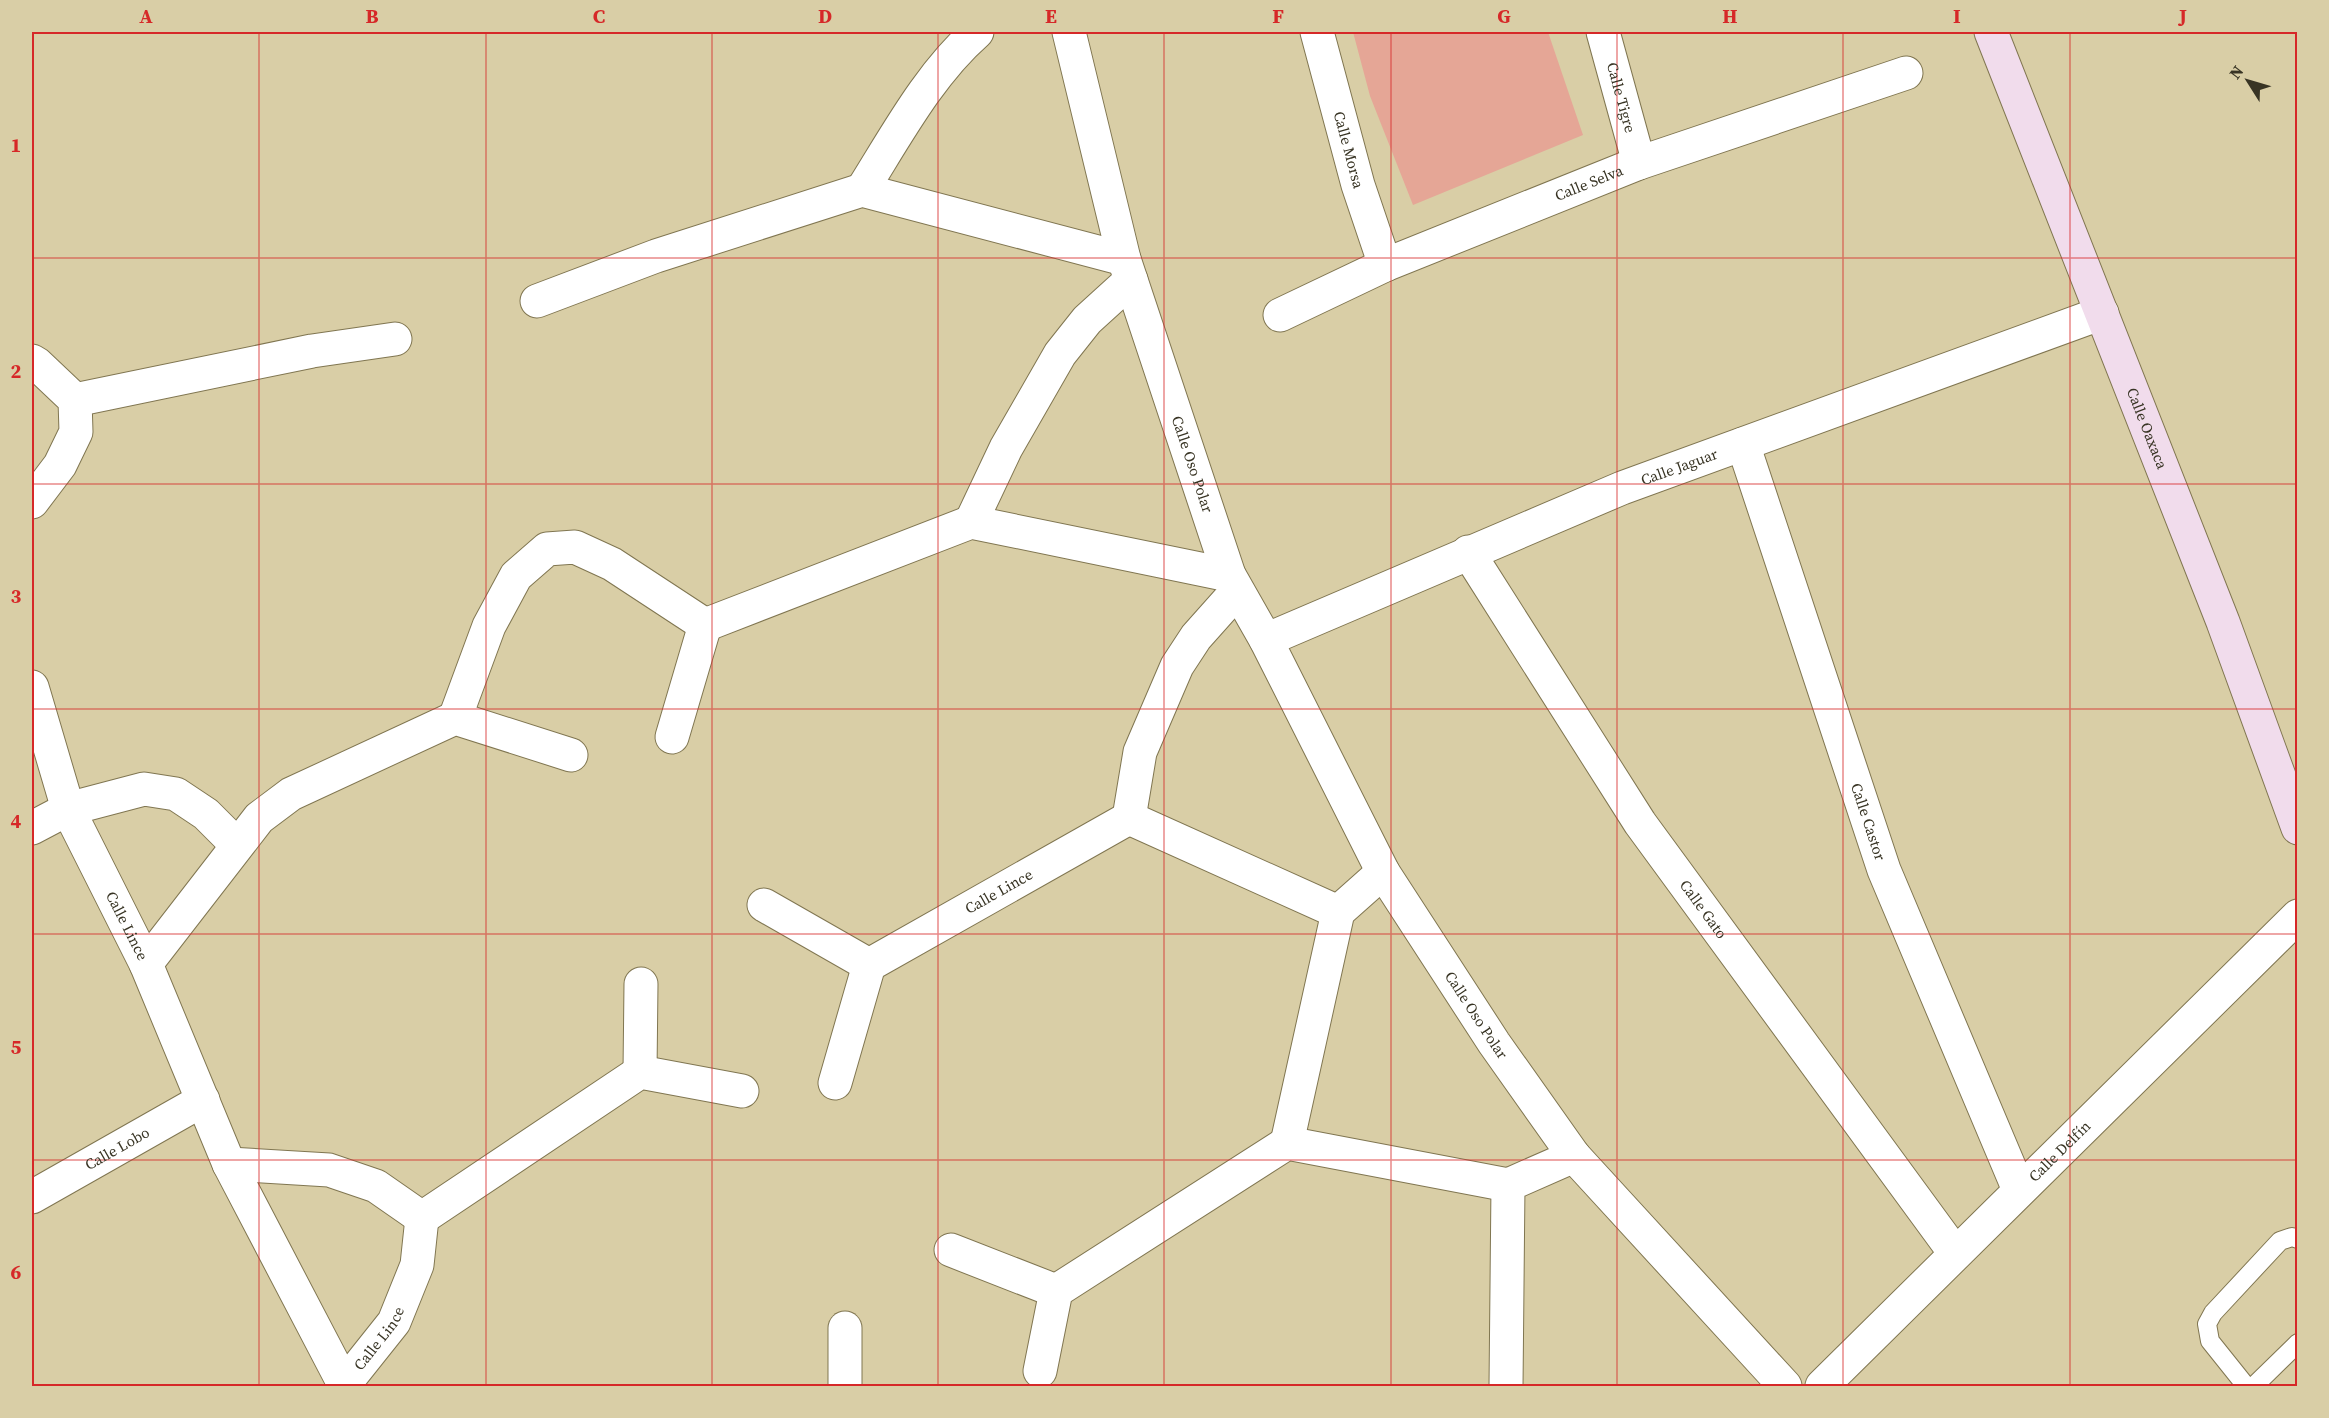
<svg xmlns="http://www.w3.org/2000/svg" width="2329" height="1418" font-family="'Source Serif 4',serif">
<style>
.green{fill:#e5a696}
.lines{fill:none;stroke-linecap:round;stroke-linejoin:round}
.lane-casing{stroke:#807651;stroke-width:20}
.street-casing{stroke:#807651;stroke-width:35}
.secondary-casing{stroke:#807651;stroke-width:35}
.lane{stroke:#fff;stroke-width:18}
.street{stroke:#fff;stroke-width:33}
.secondary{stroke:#f1dcec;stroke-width:33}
.grid{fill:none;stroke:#d62828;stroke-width:1.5;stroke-opacity:0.55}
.labels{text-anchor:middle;stroke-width:5;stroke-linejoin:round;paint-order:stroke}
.street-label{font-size:15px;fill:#383424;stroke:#d9cea6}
.neatline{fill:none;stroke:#d62828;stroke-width:2}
.grid-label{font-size:20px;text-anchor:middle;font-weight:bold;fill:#d62828}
</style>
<rect width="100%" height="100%" fill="#d9cea6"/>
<path class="green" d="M1353 32H1548L1583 135 1413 205 1370 96Z"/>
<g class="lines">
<defs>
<path id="lane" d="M2246 1386 2210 1341 2207 1324 2213 1313 2280 1241 2292 1237 2298 1239
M2254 1386 2298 1343"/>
<g id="street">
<path id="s1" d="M1069 32 1124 259 1229 575 1266 640 1383 872 1494 1043 1574 1156 1785 1386"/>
<path id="s2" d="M1317 32 1358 185 1385 265"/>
<path id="s3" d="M1603 32 1639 163"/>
<path d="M862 190C896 136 929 74 977 32"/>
<path d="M537 301 656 256 862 190 1124 259"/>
<path id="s4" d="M1280 315 1385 265 1639 163 1906 73"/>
<path d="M32 361 37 364 75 400 76 432 60 465 32 502"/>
<path d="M75 400 312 351 395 339"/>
<path id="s5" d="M1743 444 1884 870 2019 1190"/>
<path d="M971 522 1006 448 1060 354 1087 320 1131 280"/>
<path id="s6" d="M1468 552 1640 823 1955 1253"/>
<path d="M705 625 971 522 1229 575"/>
<path id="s7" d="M1266 640 1622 488 2102 313"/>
<path id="s8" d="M32 687 68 809 146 964 229 1164 345 1386"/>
<path d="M455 718 489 626 516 576 547 549 575 547 612 564 705 625"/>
<path d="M672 737 705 625"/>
<path d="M1129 818 1140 752 1177 666 1196 637 1237 591"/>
<path d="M1129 818 1338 912"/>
<path d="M32 828 68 809 144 789 176 794 206 814 236 844"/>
<path d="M764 905 869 965"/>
<path d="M146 964 259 818 291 794 455 718 571 755"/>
<path d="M640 1072 641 984"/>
<path id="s9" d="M835 1083 869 965 1129 818"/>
<path d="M1287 1143 1338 912 1383 872"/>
<path d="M229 1164 329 1170 376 1186 422 1218"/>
<path id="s10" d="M32 1197 203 1100"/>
<path d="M422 1218 640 1072 742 1091"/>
<path d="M951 1250 1056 1291"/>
<path d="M845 1328V1386"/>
<path d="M1040 1371 1056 1291 1287 1143 1508 1185 1574 1156"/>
<path id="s11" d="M343 1386 394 1322 417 1265 422 1218"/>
<path d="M1506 1386 1508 1185"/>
<path id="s12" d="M1822 1386 2298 916"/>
</g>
<g id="secondary">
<path id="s13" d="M1991 32 2223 622 2298 828"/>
</g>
</defs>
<use href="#lane" class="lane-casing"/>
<use href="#street" class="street-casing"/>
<use href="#secondary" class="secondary-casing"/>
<use href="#lane" class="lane"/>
<use href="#street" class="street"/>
<use href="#secondary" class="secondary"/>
</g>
<path class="grid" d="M259 32V1386M486 32V1386M712 32V1386M938 32V1386M1164 32V1386M1391 32V1386M1617 32V1386M1843 32V1386M2070 32V1386M32 258H2298M32 484H2298M32 709H2298M32 934H2298M32 1160H2298"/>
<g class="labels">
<g class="street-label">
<text dy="5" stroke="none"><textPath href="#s3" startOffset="68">Calle Tigre</textPath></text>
<text dy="5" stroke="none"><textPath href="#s2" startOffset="122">Calle Morsa</textPath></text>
<text dy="5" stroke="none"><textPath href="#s4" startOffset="336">Calle Selva</textPath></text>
<text dy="5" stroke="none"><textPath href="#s13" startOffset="426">Calle Oaxaca</textPath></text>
<text dy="5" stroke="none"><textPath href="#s1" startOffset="450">Calle Oso Polar</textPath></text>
<text dy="5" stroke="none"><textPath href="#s7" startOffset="448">Calle Jaguar</textPath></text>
<text dy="5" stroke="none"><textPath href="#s5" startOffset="398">Calle Castor</textPath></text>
<text dy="5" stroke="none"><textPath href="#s9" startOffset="272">Calle Lince</textPath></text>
<text dy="5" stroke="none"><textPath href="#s6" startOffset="428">Calle Gato</textPath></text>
<text dy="5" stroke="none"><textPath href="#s8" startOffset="258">Calle Lince</textPath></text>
<text dy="5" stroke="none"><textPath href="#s1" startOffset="1072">Calle Oso Polar</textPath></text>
<text dy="5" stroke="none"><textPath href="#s10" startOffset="98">Calle Lobo</textPath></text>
<text dy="5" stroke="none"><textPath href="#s12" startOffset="334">Calle Delfín</textPath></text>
<text dy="5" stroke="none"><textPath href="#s11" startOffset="60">Calle Lince</textPath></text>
</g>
</g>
<rect width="2329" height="1418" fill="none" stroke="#d9cea6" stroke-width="66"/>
<g transform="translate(2248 81) rotate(307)" stroke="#d9cea6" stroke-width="4.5" paint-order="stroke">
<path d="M0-4.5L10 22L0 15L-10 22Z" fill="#383424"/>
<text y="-9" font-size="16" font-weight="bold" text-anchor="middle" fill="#383424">N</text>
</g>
<rect x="33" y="33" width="2263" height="1352" class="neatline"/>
<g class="grid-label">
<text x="146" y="23">A</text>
<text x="372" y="23">B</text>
<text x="599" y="23">C</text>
<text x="825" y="23">D</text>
<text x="1051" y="23">E</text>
<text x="1278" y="23">F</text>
<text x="1504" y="23">G</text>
<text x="1730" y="23">H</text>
<text x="1957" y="23">I</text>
<text x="2183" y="23">J</text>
<text x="16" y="152">1</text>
<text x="16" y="378">2</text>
<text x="16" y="603">3</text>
<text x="16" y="828">4</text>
<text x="16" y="1054">5</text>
<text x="16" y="1279">6</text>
</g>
</svg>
